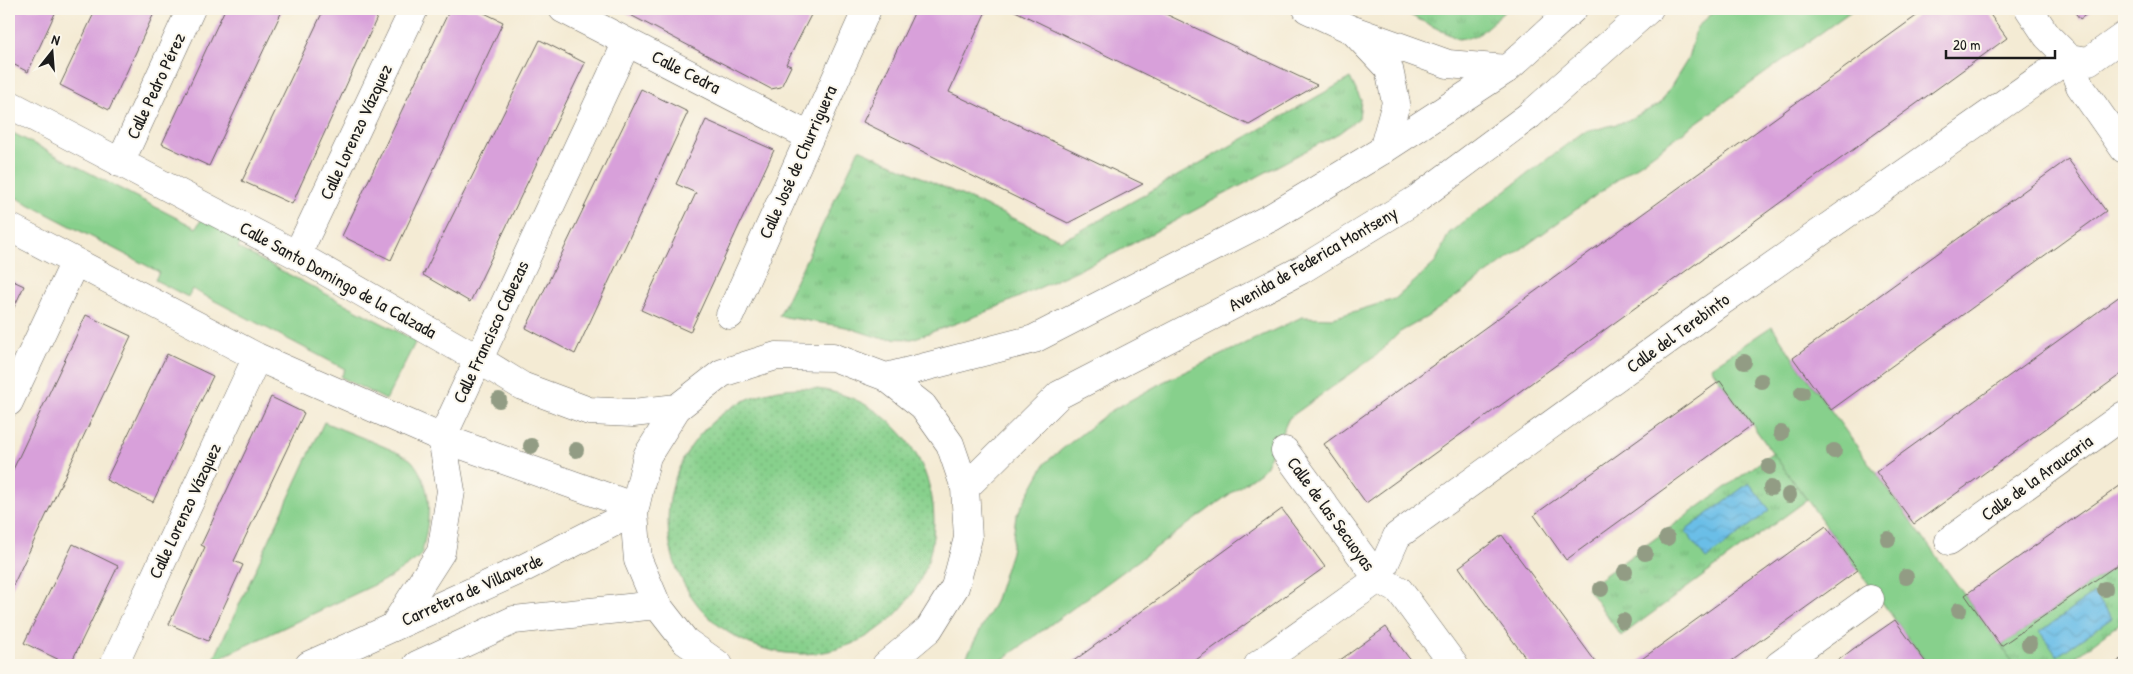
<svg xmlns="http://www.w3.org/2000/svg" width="2133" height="674" font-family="'Patrick Hand',sans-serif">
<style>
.grass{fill:url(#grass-tufts);stroke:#527654}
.park{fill:#87d08c;stroke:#527654}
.garden{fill:url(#garden-dots);stroke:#527654}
.water{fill:url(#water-waves);stroke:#446d82}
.building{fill:#d8a0da}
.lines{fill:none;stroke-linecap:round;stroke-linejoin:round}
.minor-casing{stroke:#68645c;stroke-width:29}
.tertiary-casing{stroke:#68645c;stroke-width:29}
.minor{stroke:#fff;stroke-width:28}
.tertiary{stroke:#fff;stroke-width:28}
.tree{fill:#929c84}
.labels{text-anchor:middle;stroke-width:4;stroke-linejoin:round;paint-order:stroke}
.street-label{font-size:18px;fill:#1c1c1c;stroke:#fbf7ec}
</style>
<defs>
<pattern id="grass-tufts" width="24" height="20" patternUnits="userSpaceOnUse" patternTransform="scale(1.25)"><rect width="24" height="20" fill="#87d08c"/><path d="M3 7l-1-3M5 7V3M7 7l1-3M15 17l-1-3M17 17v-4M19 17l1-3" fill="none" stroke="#74b278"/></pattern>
<pattern id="garden-dots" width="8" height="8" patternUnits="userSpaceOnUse" patternTransform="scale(1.25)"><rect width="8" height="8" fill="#87d08c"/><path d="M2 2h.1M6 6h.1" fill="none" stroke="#74b278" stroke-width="1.8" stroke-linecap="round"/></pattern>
<pattern id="water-waves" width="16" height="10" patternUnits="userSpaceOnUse" patternTransform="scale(1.25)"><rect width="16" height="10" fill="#6bbee7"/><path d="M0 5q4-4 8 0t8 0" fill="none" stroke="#5ca3c6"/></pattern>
</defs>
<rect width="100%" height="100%" fill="#fbf7ec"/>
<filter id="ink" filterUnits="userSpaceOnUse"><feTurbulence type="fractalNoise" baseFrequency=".02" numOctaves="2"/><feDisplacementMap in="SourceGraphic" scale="10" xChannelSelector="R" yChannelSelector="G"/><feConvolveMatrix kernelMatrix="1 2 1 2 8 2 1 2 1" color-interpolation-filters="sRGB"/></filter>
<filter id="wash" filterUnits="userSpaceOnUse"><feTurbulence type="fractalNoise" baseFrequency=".0096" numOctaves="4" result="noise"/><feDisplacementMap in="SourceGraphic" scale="20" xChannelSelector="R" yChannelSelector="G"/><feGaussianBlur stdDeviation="1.12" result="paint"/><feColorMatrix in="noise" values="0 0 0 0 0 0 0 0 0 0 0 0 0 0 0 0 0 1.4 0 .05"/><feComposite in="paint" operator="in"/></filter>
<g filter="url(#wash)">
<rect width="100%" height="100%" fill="#f4ebd4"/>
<path class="grass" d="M1398 9H1507L1477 36 1458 39Z
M1350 78 1361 100 1359 118 1339 133 1115 253 982 314 912 339 880 338 846 327 779 316 859 149 1061 240 1075 234Z
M1773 453 1807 500 1621 636 1587 588Z
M2124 560V620L2065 665H2015L2001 646Z"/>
<path class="park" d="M1717 9H1854L1427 317 1400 332 1377 355 1289 418 1264 469 995 665H962L995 602 1011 552 1016 516 1046 462 1109 412 1163 382 1302 317 1333 318 1395 299 1435 263 1449 233 1582 133 1624 122 1660 104 1688 59 1696 28Z
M9 131 196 228 203 217 243 238 238 248 416 341 386 400 341 377 345 369 192 289 188 297 155 280 159 272 9 194Z
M1772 326 1793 358 2015 665H1928L1720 381 1711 367Z
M324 422C337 428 407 454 412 461 436 491 429 522 421 556L391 577 213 661Z"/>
<path class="garden" d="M668 521a133 133 0 1 1 266 0a133 133 0 1 1-266 0Z"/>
<path class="water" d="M1749 483 1770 510 1706 559 1685 531Z
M2094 593 2112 618 2057 656 2040 632Z"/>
<g id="blocks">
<path class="building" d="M9 9H57L28 72 9 62Z
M96 9H156L109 110 60 85Z
M225 9H283L209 166 162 144Z
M324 9H381L292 204 242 181Z
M450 9H476L503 22 391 260 342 236Z
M619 9H814L786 64 791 66 781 87 771 89Z
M916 9H987L949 92 1143 184 1068 223 863 122Z
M1011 9H1155L1317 85 1249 125Z
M1926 9H1986L2007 38 1366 503 1324 444Z
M2072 9H2094L2080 19Z
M540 40 585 63 470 302 423 275Z
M641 89 688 112 575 354 526 328Z
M706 120 774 150 690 332 641 310 696 193 676 184Z
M2068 159 2106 211 1831 410 1793 358Z
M9 279 24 286 9 318Z
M2124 293V372L1914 524 1876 472Z
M86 315 131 336 9 594V478Z
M167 354 213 376 153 502 106 480Z
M1720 381 1752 425 1566 560 1534 515Z
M271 397 304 413 234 561 243 565 208 641 169 624 205 547 201 545Z
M2124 483V560L2001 646 1965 595Z
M1282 509 1325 567 1189 665H1068Z
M1826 526 1858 570 1726 665H1642L1639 661Z
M1502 535 1525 566 1598 665H1531L1481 598 1459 567Z
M73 544 118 566 70 665 24 643Z
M1895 620 1927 664 1832 665 1853 649Z
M1386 627 1414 665H1333L1350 653Z
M2124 657V665H2113Z"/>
</g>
</g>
<g filter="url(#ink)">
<use href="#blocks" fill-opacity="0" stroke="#68645c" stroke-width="1"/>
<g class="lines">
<defs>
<path id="minor" d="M563 9 809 136
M1307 9 1350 29 1448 64 1507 69
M2029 9 2047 36 2069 58 2080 86 2124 149
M1355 33 1389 69 1396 103 1383 150
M9 104 297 255 478 359 522 386 589 411 633 413 677 408
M120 163 191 9
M9 227 257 357 442 438 635 507
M297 255 414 9
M730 315 867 9
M9 402 75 262
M1285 451 1378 579 1399 590 1454 665
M1949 541 2124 415
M393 627 441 552 451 491 442 438 627 42
M114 665 257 357
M1258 665 1378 579 1397 536 1708 311 2069 58 2089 61 2124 36
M1779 665 1870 599"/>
<path id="tertiary" d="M886 377 1034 339 1272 217 1383 150 1507 69 1573 9
M965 488 1059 395 1301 270 1417 199 1530 115 1649 9
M309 665 520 570 634 512
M417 665 514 620 657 605
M719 665 685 641 657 605 638 560 634 512 647 456 677 408 722 373 776 356 833 357 886 377 923 406 950 444 965 488 968 538 955 587 929 629 886 665"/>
</defs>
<use href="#minor" class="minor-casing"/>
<use href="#tertiary" class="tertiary-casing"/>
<use href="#minor" class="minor"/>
<use href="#tertiary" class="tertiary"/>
</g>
<g class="tree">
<circle cx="1744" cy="362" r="8"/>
<circle cx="1761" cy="381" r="8"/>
<circle cx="1802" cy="393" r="8"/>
<circle cx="499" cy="400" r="8"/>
<circle cx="1781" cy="433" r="8"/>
<circle cx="531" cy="446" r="8"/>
<circle cx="576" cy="450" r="8"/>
<circle cx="1834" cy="451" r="8"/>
<circle cx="1769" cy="467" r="8"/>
<circle cx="1771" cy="488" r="8"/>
<circle cx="1789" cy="495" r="8"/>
<circle cx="1667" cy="538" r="8"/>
<circle cx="1888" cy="539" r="8"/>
<circle cx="1645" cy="553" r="8"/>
<circle cx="1625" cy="572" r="8"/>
<circle cx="1906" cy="577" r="8"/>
<circle cx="1601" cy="589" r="8"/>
<circle cx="2105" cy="589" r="8"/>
<circle cx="1959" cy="610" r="8"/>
<circle cx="1623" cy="621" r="8"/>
<circle cx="2029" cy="644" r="8"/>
</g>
</g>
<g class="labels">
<g class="street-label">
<text transform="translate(686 72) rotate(27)" y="6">Calle Cedra</text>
<text transform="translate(156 86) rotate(-65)" y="6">Calle Pedro Pérez</text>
<text transform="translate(356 132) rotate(-65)" y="6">Calle Lorenzo Vázquez</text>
<text transform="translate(798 162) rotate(-66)" y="6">Calle José de Churriguera</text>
<text transform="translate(1313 259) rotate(-30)" y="6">Avenida de Federica Montseny</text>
<text transform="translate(338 280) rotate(29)" y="6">Calle Santo Domingo de la Calzada</text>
<text transform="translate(491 332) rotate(-65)" y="6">Calle Francisco Cabezas</text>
<text transform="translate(1678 333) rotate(-36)" y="6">Calle del Terebinto</text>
<text transform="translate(2037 478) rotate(-36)" y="6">Calle de la Araucaria</text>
<text transform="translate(185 511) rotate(-65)" y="6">Calle Lorenzo Vázquez</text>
<text transform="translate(1331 514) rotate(54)" y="6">Calle de las Secuoyas</text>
<text transform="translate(472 590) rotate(-24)" y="6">Carretera de Villaverde</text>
</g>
</g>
<rect width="2133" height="674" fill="none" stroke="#fbf7ec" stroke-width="30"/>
<g transform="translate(52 52) rotate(17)" stroke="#fbf7ec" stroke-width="4" paint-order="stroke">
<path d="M0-4L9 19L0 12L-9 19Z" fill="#1c1c1c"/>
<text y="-8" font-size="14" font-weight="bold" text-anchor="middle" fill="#1c1c1c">N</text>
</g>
<path d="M1946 50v8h109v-8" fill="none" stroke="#1c1c1c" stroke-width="2.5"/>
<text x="1953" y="50" font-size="15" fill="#1c1c1c" stroke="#fbf7ec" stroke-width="4" paint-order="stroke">20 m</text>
</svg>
